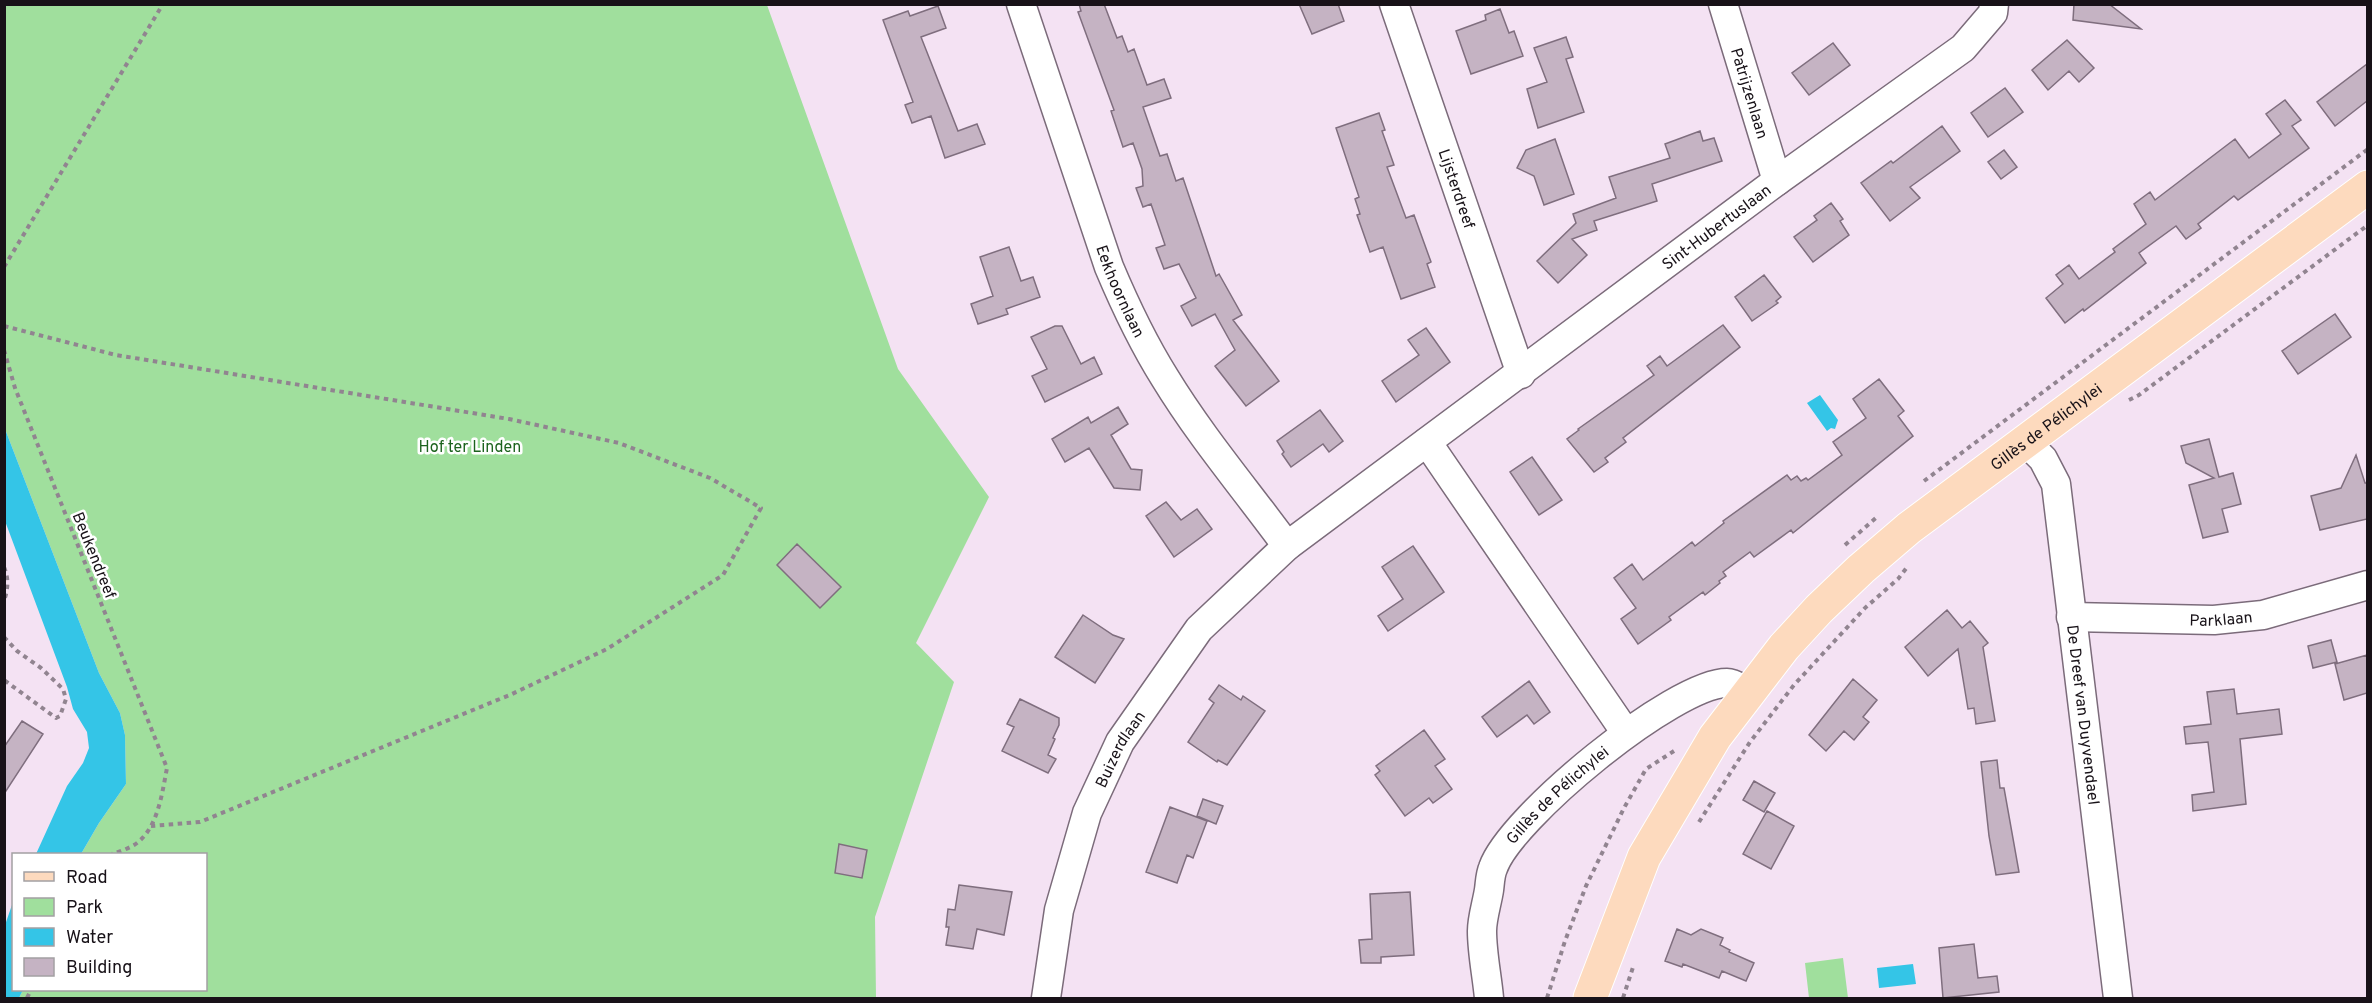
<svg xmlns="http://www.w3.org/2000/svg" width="2372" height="1003" font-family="Overpass,sans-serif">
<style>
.green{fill:#a0df9d}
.water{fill:#34c5e7}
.building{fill:#c5b3c3;stroke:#7f6e7e;stroke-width:1.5}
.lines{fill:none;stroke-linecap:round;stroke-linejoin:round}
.minor-casing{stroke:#7b6b7a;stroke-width:31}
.major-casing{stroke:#fff;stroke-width:35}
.path{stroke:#918490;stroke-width:4;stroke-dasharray:4.5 4.5;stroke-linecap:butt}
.minor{stroke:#fff;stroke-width:28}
.major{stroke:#fddabe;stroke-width:33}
.labels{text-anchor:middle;stroke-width:5;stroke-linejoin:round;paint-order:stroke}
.street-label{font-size:16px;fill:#181218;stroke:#fff}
.park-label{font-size:16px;fill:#1c631d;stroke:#fff}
</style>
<rect width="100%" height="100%" fill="#f4e2f3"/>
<path class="green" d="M5 5H767L898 369 989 497 916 643 954 682 875 917 876 998H19L23 990H206V854H81L99 823 126 784 125 735 120 713 99 673 5 429Z
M1843 958 1848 998H1809L1805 963Z"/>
<path class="water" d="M1820 395 1838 420 1835 429 1831 428 1827 431 1807 403Z
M5 429 99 673 120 713 125 735 126 784 99 823 81 854H36L67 786 83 763 89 748 87 732 73 709 67 687 5 521Z
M13 902 14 990H23L19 998H5V925Z
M1913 964 1916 984 1879 988 1877 968Z"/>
<path class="building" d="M1079 4H1104L1117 38 1122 36 1128 52 1134 49 1147 85 1164 79 1171 98 1143 107 1160 156 1167 154 1176 181 1183 178 1216 276 1219 274 1242 315 1233 320 1279 381 1246 406 1215 366 1235 350 1215 314 1192 326 1181 306 1196 298 1179 264 1164 269 1156 248 1165 245 1151 204 1143 207 1136 188 1143 186 1142 169 1133 143 1123 147 1111 111 1114 110 1078 12 1081 11Z
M1299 4H1338L1344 21 1312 34Z
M2074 4H2109L2141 29 2073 20Z
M938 6 946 28 921 37 958 131 977 124 985 144 945 158 931 116 912 123 905 105 913 102 883 20 908 11 910 16Z
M1500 9 1509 33 1514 31 1523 56 1471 74 1456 31 1486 20 1485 15Z
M1566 37 1573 57 1566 59 1584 112 1538 128 1527 89 1547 82 1534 48Z
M2067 40 2094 68 2079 82 2069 71 2048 90 2032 70Z
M1833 43 1850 65 1809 95 1792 73Z
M2367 64V101L2335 126 2317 102Z
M2005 88 2023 112 1988 137 1971 113Z
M2285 100 2301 120 2292 126 2309 148 2238 200 2234 196 2198 224 2201 228 2186 239 2176 226 2139 253 2146 263 2084 311 2083 309 2065 323 2046 298 2063 284 2056 275 2069 265 2079 279 2115 252 2113 249 2146 224 2134 204 2150 192 2155 200 2235 139 2249 158 2281 134 2266 114Z
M1379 113 1385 130 1382 131 1394 165 1387 167 1406 218 1414 215 1431 262 1427 264 1435 287 1401 299 1383 247 1370 252 1357 215 1360 214 1355 199 1359 197 1336 128Z
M1942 126 1960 151 1910 187 1920 198 1890 221 1861 183 1891 161 1893 163Z
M1700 131 1703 141 1714 138 1722 161 1652 184 1657 201 1594 221 1597 230 1572 239 1587 255 1558 283 1537 261 1576 223 1573 214 1616 198 1609 177 1670 158 1665 144Z
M1555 139 1574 194 1544 205 1534 176 1517 168 1526 150Z
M2004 150 2017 167 2001 179 1988 162Z
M1831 203 1843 219 1840 221 1849 235 1813 262 1794 237 1817 220 1814 216Z
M1009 247 1021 281 1033 277 1040 297 1006 309 1008 314 978 324 971 304 993 296 980 257Z
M1764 275 1781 297 1776 301 1778 303 1752 321 1735 297Z
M2335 314 2351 337 2298 374 2282 351Z
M1723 325 1740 347 1623 438 1626 442 1605 458 1608 462 1594 472 1567 439 1579 430 1578 429 1654 375 1647 366 1660 356 1667 366Z
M1055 326H1062L1081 364 1094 357 1102 374 1045 402 1032 376 1047 369 1031 337Z
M1426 328 1450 362 1396 402 1382 381 1419 355 1408 340Z
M1879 379 1904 411 1898 416 1913 436 1793 533 1791 530 1754 557 1750 552 1723 572 1726 576 1719 581 1720 583 1705 595 1703 592 1669 617 1671 620 1638 644 1621 619 1636 608 1614 578 1632 564 1643 580 1692 542 1695 546 1724 523 1723 521 1787 475 1791 480 1797 476 1801 481 1806 478 1808 480 1842 455 1833 442 1866 418 1853 399Z
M1118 407 1128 424 1111 435 1131 469 1142 470 1140 490 1114 488 1089 448 1065 462 1052 439 1088 417 1091 423Z
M1320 410 1343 441 1329 452 1323 444 1291 467 1282 454 1284 452 1277 441Z
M2209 439 2219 477 2233 473 2241 504 2222 509 2228 532 2203 538 2189 485 2214 478 2186 463 2181 446Z
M2356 455 2365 483H2367V519L2320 530 2311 496 2341 488Z
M1532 457 1562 500 1539 515 1510 472Z
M1166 502 1181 520 1197 509 1212 529 1174 557 1146 516Z
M797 544 841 587 820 608 777 565Z
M1413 546 1444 592 1388 631 1378 616 1403 599 1382 567Z
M1947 610 1962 628 1970 621 1988 643 1983 647 1995 721 1976 724 1974 708 1968 709 1958 649 1928 676 1905 647Z
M1083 615 1113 635 1124 639 1095 683 1055 657Z
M2331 640 2337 662 2313 668 2308 646Z
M2367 655V693L2344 700 2335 664Z
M1853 679 1877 700 1863 717 1869 722 1854 740 1844 731 1826 751 1809 735Z
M1529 681 1550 712 1534 724 1527 715 1497 737 1482 717Z
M1219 685 1241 700 1243 696 1265 711 1227 765 1218 760 1217 762 1188 742 1214 703 1209 699Z
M2234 689 2237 714 2279 709 2282 734 2240 739 2246 804 2193 811 2192 795 2214 792 2208 742 2186 744 2184 727 2211 724 2207 692Z
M1020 699 1059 718V725L1053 738 1055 739 1048 755 1056 759 1048 773 1002 751 1014 727 1007 724Z
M22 721 43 734 4 794V747Z
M1424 730 1445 759 1435 766 1452 789 1433 803 1429 798 1405 816 1375 775 1380 771 1376 766Z
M1997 760 2000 788H2004L2019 872 1996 875 1989 836 1981 762Z
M1754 781 1775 793 1764 812 1743 800Z
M1203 799 1223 806 1216 824 1197 816Z
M1170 807 1207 821 1193 858 1187 855 1177 883 1146 872Z
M1767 811 1794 826 1771 869 1743 854Z
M839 844 867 850 862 878 835 873Z
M959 885 1012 892 1004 935 977 929 973 949 946 945 949 927H946L948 909 955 910Z
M1410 892 1414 955 1381 957V963H1361L1359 940 1372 939 1370 894Z
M1677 929 1691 935 1701 929 1723 938 1720 945 1730 950 1729 952 1754 963 1746 981 1722 971 1719 978 1683 964 1682 967 1665 961Z
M1974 944 1978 978 1997 976 1999 992 1943 998 1939 948Z"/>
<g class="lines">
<defs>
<g id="minor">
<path id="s1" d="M1021 4 1109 267C1125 305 1143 343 1165 378 1201 437 1246 490 1287 546"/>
<path id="s2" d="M1394 4 1521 374"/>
<path id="s3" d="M1723 4 1777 181"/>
<path id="s4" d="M2025 441 2043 459 2056 484 2118 998"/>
<path d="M1427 442 1626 733"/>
<path id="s5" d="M2071 617 2214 620 2263 615 2368 585"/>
<path id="s6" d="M1046 998 1059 910 1087 813 1120 742 1199 629 1287 546 1777 181 1963 48 1993 13 1994 4"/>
<path id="s7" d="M1489 998C1487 976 1482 953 1482 931 1482 918 1487 903 1489 890 1490 883 1490 875 1493 868 1510 818 1674 683 1727 683 1734 683 1742 689 1748 692"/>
</g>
<g id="major">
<path id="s8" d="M1590 998 1644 857 1715 737 1784 647 1819 609 1861 569 1909 528 2368 187"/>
</g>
</defs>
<use href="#minor" class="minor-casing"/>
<use href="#major" class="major-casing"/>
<path class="path" d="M4 267 163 4
M4 326 116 355 509 419 619 443 710 478 761 508 723 575 607 649 512 694 200 822 151 826
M4 350 15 388 167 768C162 793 158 830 134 845 127 849 119 852 112 854
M2129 400 2139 395 2368 225
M1924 481 2368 149
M1845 545 1877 517
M4 567C9 579 8 589 4 601
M4 637 17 651 41 668 63 689 66 699 60 716 56 718 4 680
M1699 822 1750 742 1794 685 1865 608 1898 579 1908 566
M27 998 31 990
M1547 998 1565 941 1586 886 1624 808 1646 769 1674 751
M1623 998 1634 964"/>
<use href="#minor" class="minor"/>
<use href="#major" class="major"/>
</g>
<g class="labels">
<g class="street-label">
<text dy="6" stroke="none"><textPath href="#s3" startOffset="93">Patrijzenlaan</textPath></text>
<text dy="6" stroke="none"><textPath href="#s2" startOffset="195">Lijsterdreef</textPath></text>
<text dy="6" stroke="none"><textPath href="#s6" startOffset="1062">Sint-Hubertuslaan</textPath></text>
<text dy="6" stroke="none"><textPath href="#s1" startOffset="304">Eekhoornlaan</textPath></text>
<text dy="6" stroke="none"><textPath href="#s8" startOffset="747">Gillès de Pélichylei</textPath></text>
<text transform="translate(95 555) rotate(68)" y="6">Beukendreef</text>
<text dy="6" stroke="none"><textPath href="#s5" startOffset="150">Parklaan</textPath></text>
<text dy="6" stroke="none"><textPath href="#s4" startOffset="286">De Dreef van Duyvendael</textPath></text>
<text dy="6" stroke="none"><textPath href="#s6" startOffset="262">Buizerdlaan</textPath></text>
<text dy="6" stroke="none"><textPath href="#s7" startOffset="230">Gillès de Pélichylei</textPath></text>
</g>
<g class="park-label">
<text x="470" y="452">Hof ter Linden</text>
</g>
</g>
<rect width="2372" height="1003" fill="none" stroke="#181218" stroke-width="12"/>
<rect x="12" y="853" width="195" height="138" fill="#ffffff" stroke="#a3a0a3" stroke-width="1.5"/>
<rect x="24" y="872" width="30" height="9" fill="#fddabe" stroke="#a3a0a3" stroke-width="1.5"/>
<text x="66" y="883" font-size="18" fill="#181218">Road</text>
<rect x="24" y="898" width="30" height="18" fill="#a0df9d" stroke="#a3a0a3" stroke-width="1.5"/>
<text x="66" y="913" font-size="18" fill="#181218">Park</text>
<rect x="24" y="928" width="30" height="18" fill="#34c5e7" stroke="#a3a0a3" stroke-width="1.5"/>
<text x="66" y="943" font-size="18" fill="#181218">Water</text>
<rect x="24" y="958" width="30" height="18" fill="#c5b3c3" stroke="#a3a0a3" stroke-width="1.5"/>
<text x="66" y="973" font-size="18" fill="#181218">Building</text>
</svg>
